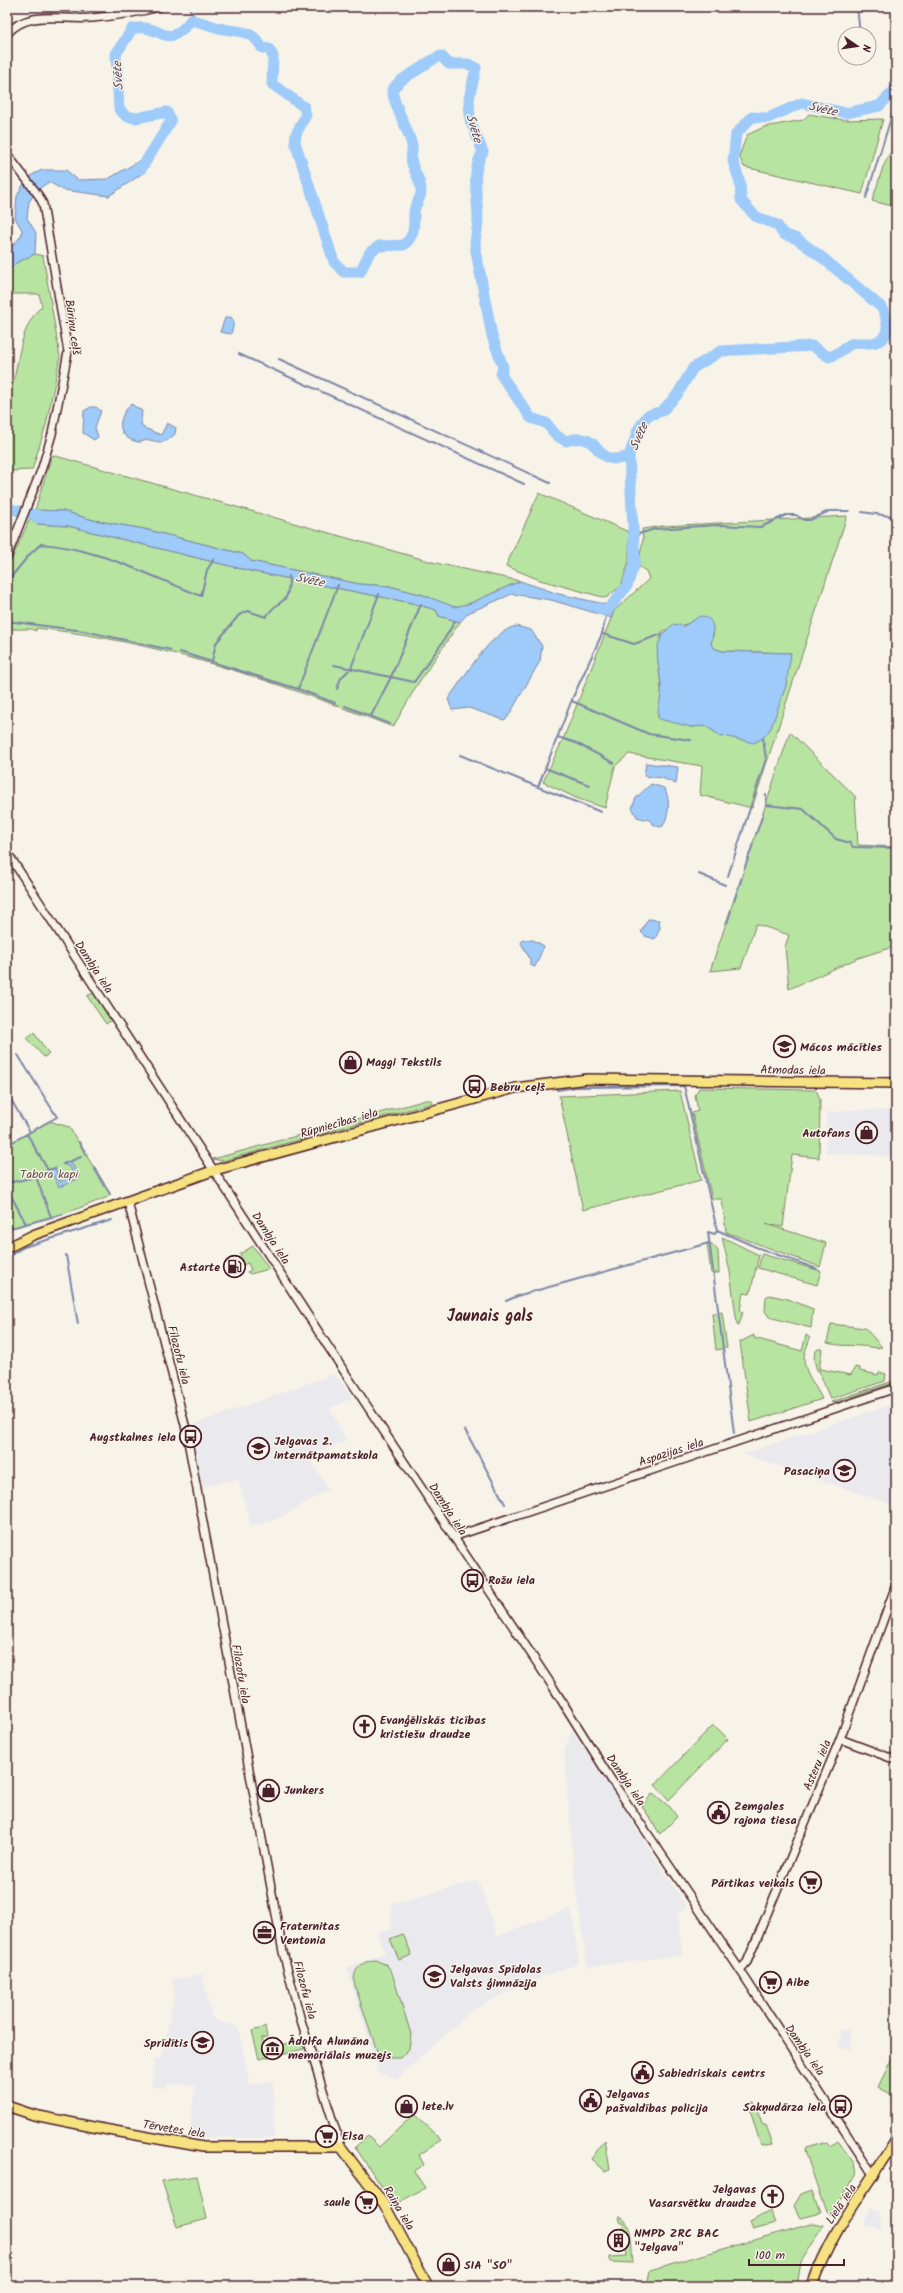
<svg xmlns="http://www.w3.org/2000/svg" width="903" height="2293" font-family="Kalam,sans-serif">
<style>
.built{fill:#eae9ed}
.green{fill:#b7e4a1;stroke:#808266;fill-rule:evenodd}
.water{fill:#9ecbf9;stroke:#7c86a7}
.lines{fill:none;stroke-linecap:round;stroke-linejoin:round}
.stream{stroke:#7c86a7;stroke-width:2}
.river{stroke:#9ecbf9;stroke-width:11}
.minor-casing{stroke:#4a1f2b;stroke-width:10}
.major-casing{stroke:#4a1f2b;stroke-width:12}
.minor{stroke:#f7f3e8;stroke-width:7}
.major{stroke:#f7e281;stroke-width:9}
.labels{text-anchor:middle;stroke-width:3;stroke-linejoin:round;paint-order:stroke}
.street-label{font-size:12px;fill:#4a1f2b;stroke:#f7f3e8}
.poi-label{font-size:12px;font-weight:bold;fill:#4a1f2b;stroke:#f7f3e8;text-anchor:start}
.park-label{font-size:12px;fill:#655048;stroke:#f7f3e8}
.water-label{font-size:13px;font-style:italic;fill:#5f4a5e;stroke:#f7f3e8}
.district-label{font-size:16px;font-weight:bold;fill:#4a1f2b;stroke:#f7f3e8}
</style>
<rect width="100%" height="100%" fill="#f7f3e8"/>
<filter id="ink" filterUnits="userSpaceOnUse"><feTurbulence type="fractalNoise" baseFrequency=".025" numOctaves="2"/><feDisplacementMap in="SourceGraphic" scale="8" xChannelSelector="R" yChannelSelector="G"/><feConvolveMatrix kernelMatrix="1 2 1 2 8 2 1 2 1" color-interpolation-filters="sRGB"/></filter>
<g filter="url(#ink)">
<path class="built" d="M847 1110H885L896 1113 892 1156 826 1153 827 1112H839Z
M334 1374 353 1398 330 1408 346 1441 308 1455 328 1490 277 1519 251 1526 238 1479 198 1488 189 1426Z
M896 1403V1506L743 1454 889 1405Z
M572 1729 687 1907 678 1915 682 1955 587 1967 575 1883 564 1752Z
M478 1880 497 1936 571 1908 579 1963 524 1984 472 2010 397 2079 379 2074 347 1967 385 1953 377 1932 391 1930 392 1904Z
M202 1974 212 2017 214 2020 238 2027 250 2085 273 2081 274 2138 189 2137 195 2085 168 2084 167 2088 151 2087 155 2059H162L175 1992 172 1980Z
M840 2030H850L851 2049 839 2047Z
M871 2208 880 2213 883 2231 863 2225Z"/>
<path class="green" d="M809 114 844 120 883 119 862 194 744 167 739 156 747 135 764 127 803 120Z
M896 135V207L872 201 883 167 895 143Z
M35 254 43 256 60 357 46 425 32 470 10 471 9 482H7V383L13 384C19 357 21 325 42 306L39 294H13L7 298V272L16 263Z
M52 455 436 563 520 581 471 603 455 608 423 595 389 586 359 584 251 561 243 554 144 529 93 520 63 511 35 510Z
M539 493 629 532V561L621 586 606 598 540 580 506 566Z
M847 516 752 808 700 795 702 766 629 754 615 766 605 808 576 798 543 782 564 737 614 611 649 579 646 571 638 566 643 539 642 529 663 526ZM690 623 714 631 711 644 714 648 722 651 791 653 719 735 706 726 691 727 658 716C659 708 661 701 661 693 661 669 653 655 663 631Z
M30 518 36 524 68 526 250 571 412 603 436 610 439 616 460 622 417 685 393 727C277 682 160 641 36 628V631L31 629H7V570Z
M790 732 855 796 858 845 896 847V946L858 958 789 989 785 947 789 935 756 924 741 968 710 971Z
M95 992 112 1020 106 1024 87 996Z
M34 1033 49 1054 44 1057 27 1039Z
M699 1088 816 1090 820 1099 819 1158 792 1155 783 1227 766 1224 826 1243 820 1267 726 1232 722 1199H712L692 1113 698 1111 695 1095Z
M680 1091 701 1180 583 1210 559 1096Z
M426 1100H431L433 1103 222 1161 213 1159Z
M49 1121 69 1127 110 1194 106 1198 63 1214 7 1229V1145Z
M722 1237 759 1255 750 1294 743 1293 740 1310 743 1312 739 1325 737 1324 730 1272Z
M707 1243 712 1244 718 1251 719 1273H711Z
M253 1246 269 1269 250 1274 247 1272 251 1270 248 1263 243 1265 240 1254Z
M762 1254 821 1271 817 1285 758 1268Z
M769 1295 788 1299 813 1309 811 1328 769 1317 765 1311 766 1297Z
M722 1312 727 1348 716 1350 712 1313Z
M831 1324 865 1328 882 1347C874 1349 868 1346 859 1346 847 1345 839 1346 827 1343Z
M754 1335V1338L802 1351 806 1335 810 1338C809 1342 806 1349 805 1352 800 1368 816 1385 822 1399L751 1422 740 1342Z
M818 1349H822L819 1370 820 1369 851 1375 855 1367 860 1368V1371L878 1375 879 1372 886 1374 885 1381 830 1399 819 1371H817L814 1359 815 1352Z
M896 1380V1382L834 1403 831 1402Z
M712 1726H715L728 1739 669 1800 655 1785Z
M653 1793 671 1808 677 1817 660 1834 642 1806Z
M403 1934 412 1955 399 1960 390 1939Z
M375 1960 387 1965 392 1973 411 2034 409 2049 400 2058H386L377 2051 355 1986C351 1971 361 1961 375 1960Z
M265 2027 267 2037 262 2038 267 2055 282 2051 280 2044H286L300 2039 304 2049 259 2059 252 2031Z
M896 2050V2097L878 2087Z
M754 2102 763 2125H766L773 2144 761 2146 748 2103Z
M414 2114 441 2140 419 2155 424 2165 414 2171 425 2188 394 2205 355 2147 368 2136 379 2147Z
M605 2140 610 2169 604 2171 591 2159Z
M838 2141 854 2163 856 2174 831 2215 826 2212 805 2151 806 2148 827 2142 830 2146Z
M197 2176 207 2219 177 2227 162 2181Z
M812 2190 820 2213 800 2218 794 2206 801 2194Z
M770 2211 775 2223 753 2229 750 2222Z
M620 2217C634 2223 631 2250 633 2263L610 2262V2257L627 2256 623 2223H620L618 2218Z
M814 2223 824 2225 801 2262 797 2286H647L650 2270Z"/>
<path class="water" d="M146 157 150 159 143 173 109 196 63 190 49 182 37 190 29 202 27 218 36 233 35 254 16 263 7 272V252L21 236 22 230 15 218 17 196 23 185 32 175 42 170H66L78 180 108 179Z
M231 317 234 322 231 334 220 332 225 318Z
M131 404 142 411 141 421 142 427 161 435 167 423 176 428 175 434C165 444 162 443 150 440 146 439 142 443 138 442 115 437 117 418 131 404Z
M91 407H96L101 411 95 427 98 437 94 440 83 433 84 411Z
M35 510 63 511 93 520 144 529 243 554 251 561 359 584 389 586 423 595 455 607 471 603 520 581 559 594 609 605 613 607 612 618 551 600 512 594 468 613 460 622 439 616 436 610 412 603 250 571 68 526 36 524 30 518Z
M700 616C716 617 714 632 711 644L714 648 722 651 791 653 786 686 771 728 763 738 754 743 719 735 706 726 691 727 659 719C656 712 660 703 661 695 663 667 645 644 674 624L684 626Z
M516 626 531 630 542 646 540 661 508 717 504 720 469 708 452 710 448 699C464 678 490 632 516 626Z
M646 763 678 767 676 784 662 778 644 776Z
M651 784 664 788C671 799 669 815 663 826L659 827 653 824 649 820 637 817 632 808 636 798Z
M648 919 659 920 660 928 655 939 645 936 641 932Z
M523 940H533L544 946 535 967 530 965V959L521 943Z
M70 1161 79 1176 78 1179 59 1187 50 1169 55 1168 60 1182 74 1175 70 1167 63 1164Z"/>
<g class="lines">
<path class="stream" d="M189 7 196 21
M857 7 860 34
M866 198 896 102
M239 354 524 484
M279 359 550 483
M862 512 896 517
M635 535 655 529 718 525 761 527 786 515H796L804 520H810L829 511H849
M7 582 29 555 41 544C98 548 148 575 201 596L207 570 214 559
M7 621 84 631 171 650
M603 634 634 644 662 634
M180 652 298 689 335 703
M212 661 216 643 239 615 248 611 266 617C280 595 289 610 289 576
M334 665 414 682 442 643 455 621
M298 689 338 585
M337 689 341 678 351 668 379 594
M572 701 649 734 691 740
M345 706 390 724
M371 716 391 677 421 604
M558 737 576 743 614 763
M460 755 538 787 573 697 602 634 606 616
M545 768 589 785
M538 787 601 812
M766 794V805L803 809 836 839 850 843 853 847 896 848
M756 834 763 814
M745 867 753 844
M699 874 725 885
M728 876 766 759 763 738
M734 901 742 877
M727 923 731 911
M557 1090 577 1087 684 1086 717 1230 756 1247 817 1269
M7 1093 30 1132
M27 1134 48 1170
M79 1142 87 1155
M7 1145 57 1117 18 1055
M63 1164 81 1157
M93 1166 110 1194
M36 1177 51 1217
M7 1183 36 1177 48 1170 55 1168
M8 1190 26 1224
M7 1229 63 1214
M717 1231 715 1234 708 1232 734 1433
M66 1255 78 1324
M7 1257 24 1247 112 1220
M506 1301 520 1295 709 1243
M465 1430 505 1504"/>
<path class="river" d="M141 169 171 121 167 112 136 118 126 116 119 109 116 54 132 29C162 21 164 54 191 20 201 22 209 25 219 28 237 33 251 27 262 48L269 49 273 56 272 84 304 107 306 115 296 134 295 142 334 262 344 272H360L370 252 379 246 404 245C415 235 414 227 414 212 414 206 421 199 421 192 422 181 414 173 412 163 410 157 413 151 412 145 407 126 395 109 392 90 399 80 405 78 414 72 424 67 430 59 441 56L449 64H468L476 68 469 99 470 120 483 152C470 173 478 195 478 219 478 229 475 236 475 246L492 336 503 367 501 375 531 418 546 423 557 436 566 441C604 428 591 470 629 456L638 430 647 416 662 411 677 395 693 368 721 351 812 346 829 357C838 355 843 348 851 344 859 341 869 345 876 342 893 337 887 317 881 307L824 259 797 239 783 234 777 225 755 216 741 200 740 182 733 161 736 134 752 117 768 118 802 103 846 113 879 106 896 89
M7 508 45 517
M599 609 607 611 627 586 635 562 629 456"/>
<defs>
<path id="minor" d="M7 34C27 9 64 21 92 18 114 16 137 13 159 7
M7 154 39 196 43 204 68 352 52 434 42 468 7 557
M7 852 342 1368 553 1687 612 1781 740 1970 874 2176
M128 1202 185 1425 283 1952 300 2017 341 2147
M453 1537 896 1388
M840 1739 896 1760
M740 1970 747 1962 840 1739 896 1585"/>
<path id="major" d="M7 1248 33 1235 215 1170 515 1088 588 1079 896 1083
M7 2106 34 2115 98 2128 203 2147H341L384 2204 428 2286
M812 2286C830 2232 867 2187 896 2139"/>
</defs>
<use href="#minor" class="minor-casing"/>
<use href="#major" class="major-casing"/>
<use href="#minor" class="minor"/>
<use href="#major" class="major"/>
</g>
</g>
<defs>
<symbol id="school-ring" viewBox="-11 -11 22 22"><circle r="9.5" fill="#f7f3e8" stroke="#4a1f2b" stroke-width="1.5"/><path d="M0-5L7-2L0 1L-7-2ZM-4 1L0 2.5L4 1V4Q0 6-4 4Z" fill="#4a1f2b"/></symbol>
<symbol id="shop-ring" viewBox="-11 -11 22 22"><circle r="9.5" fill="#f7f3e8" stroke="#4a1f2b" stroke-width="1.5"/><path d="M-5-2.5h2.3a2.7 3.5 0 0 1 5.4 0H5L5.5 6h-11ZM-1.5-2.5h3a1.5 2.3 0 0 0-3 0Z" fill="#4a1f2b"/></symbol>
<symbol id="bus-ring" viewBox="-11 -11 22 22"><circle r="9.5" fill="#f7f3e8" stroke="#4a1f2b" stroke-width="1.5"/><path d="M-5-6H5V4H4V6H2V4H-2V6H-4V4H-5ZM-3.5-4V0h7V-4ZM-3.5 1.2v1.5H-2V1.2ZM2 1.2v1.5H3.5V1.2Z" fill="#4a1f2b"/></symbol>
<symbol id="fuel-ring" viewBox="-11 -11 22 22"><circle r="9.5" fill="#f7f3e8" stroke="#4a1f2b" stroke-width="1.5"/><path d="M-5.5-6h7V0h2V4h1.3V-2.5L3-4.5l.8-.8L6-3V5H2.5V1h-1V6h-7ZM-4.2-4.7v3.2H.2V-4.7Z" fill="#4a1f2b"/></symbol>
<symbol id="church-ring" viewBox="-11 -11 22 22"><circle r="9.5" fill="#f7f3e8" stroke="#4a1f2b" stroke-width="1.5"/><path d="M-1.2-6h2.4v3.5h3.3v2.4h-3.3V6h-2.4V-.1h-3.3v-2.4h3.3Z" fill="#4a1f2b"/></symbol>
<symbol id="civic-ring" viewBox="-11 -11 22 22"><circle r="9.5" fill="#f7f3e8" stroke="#4a1f2b" stroke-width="1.5"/><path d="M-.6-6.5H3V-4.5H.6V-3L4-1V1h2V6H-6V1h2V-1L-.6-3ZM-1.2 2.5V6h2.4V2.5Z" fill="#4a1f2b"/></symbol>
<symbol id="supermarket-ring" viewBox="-11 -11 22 22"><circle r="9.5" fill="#f7f3e8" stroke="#4a1f2b" stroke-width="1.5"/><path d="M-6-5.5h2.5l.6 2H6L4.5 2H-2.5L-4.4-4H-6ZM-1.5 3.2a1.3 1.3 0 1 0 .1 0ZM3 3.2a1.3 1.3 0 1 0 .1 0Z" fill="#4a1f2b"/></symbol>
<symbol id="office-ring" viewBox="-11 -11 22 22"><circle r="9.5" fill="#f7f3e8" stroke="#4a1f2b" stroke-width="1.5"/><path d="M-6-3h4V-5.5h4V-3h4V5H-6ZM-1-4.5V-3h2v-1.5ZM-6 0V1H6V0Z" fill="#4a1f2b"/></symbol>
<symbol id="museum-ring" viewBox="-11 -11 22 22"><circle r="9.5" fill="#f7f3e8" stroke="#4a1f2b" stroke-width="1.5"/><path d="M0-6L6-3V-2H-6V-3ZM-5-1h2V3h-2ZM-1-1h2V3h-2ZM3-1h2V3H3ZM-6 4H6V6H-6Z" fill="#4a1f2b"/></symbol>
<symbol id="building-ring" viewBox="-11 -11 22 22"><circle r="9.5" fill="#f7f3e8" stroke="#4a1f2b" stroke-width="1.5"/><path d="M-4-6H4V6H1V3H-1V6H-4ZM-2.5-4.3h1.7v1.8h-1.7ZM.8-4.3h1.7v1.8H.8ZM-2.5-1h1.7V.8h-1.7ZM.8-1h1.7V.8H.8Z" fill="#4a1f2b"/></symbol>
</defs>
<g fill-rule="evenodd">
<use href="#school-ring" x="772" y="1034" width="25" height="25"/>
<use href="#shop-ring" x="338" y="1050" width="25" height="25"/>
<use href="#bus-ring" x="462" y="1074" width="25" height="25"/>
<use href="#shop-ring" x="854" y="1120" width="25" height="25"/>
<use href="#fuel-ring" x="222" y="1254" width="25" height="25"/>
<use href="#bus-ring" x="178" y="1424" width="25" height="25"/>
<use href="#school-ring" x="246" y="1436" width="25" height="25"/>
<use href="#school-ring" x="832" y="1458" width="25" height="25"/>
<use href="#bus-ring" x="460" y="1568" width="25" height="25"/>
<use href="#church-ring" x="352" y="1714" width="25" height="25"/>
<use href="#shop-ring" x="256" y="1778" width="25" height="25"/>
<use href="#civic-ring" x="706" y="1800" width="25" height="25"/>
<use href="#supermarket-ring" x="798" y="1870" width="25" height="25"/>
<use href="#office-ring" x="252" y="1920" width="25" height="25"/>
<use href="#school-ring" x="422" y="1964" width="25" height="25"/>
<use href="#supermarket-ring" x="758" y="1970" width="25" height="25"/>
<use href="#school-ring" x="190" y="2030" width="25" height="25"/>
<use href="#museum-ring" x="260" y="2036" width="25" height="25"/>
<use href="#civic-ring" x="630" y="2060" width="25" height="25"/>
<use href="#civic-ring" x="578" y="2088" width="25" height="25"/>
<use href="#shop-ring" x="394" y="2094" width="25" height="25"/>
<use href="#bus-ring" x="828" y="2094" width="25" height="25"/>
<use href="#supermarket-ring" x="314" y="2124" width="25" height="25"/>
<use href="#church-ring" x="760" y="2184" width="25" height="25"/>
<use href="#supermarket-ring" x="354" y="2190" width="25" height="25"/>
<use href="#building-ring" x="606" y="2228" width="25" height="25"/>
<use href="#shop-ring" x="436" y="2252" width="25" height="25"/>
</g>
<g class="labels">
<g class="street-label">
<text transform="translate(73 327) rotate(82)" y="4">Būriņu ceļš</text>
<text transform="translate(94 967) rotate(57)" y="4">Dambja iela</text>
<text transform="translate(793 1070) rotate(1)" y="4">Atmodas iela</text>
<text transform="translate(339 1123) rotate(-16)" y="4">Rūpniecības iela</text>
<text transform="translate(271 1238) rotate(57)" y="4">Dambja iela</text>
<text transform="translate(179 1355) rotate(76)" y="4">Filozofu iela</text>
<text transform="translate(671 1452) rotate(-18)" y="4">Aspazijas iela</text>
<text transform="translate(448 1509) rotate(57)" y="4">Dambja iela</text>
<text transform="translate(241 1674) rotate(80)" y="4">Filozofu iela</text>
<text transform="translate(817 1765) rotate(-67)" y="4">Asteru iela</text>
<text transform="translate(626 1780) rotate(56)" y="4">Dambja iela</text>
<text transform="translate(305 1990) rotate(75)" y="4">Filozofu iela</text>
<text transform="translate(805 2050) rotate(55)" y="4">Dambja iela</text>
<text transform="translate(174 2129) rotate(9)" y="4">Tērvetes iela</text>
<text transform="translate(841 2204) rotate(-56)" y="4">Lielā iela</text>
<text transform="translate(399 2208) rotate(59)" y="4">Raiņa iela</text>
</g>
<g class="poi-label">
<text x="800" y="1051">Mācos mācīties</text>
<text x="366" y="1066">Maggi Tekstils</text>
<text x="490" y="1091">Bebru ceļš</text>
<text x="850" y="1137" text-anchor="end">Autofans</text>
<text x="220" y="1271" text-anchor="end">Astarte</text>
<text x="176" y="1441" text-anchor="end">Augstkalnes iela</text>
<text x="274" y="1445">Jelgavas 2.<tspan x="274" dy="14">internātpamatskola</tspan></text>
<text x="830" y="1475" text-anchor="end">Pasaciņa</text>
<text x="488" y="1584">Rožu iela</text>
<text x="380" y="1724">Evanģēliskās ticības<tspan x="380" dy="14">kristiešu draudze</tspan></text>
<text x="284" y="1794">Junkers</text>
<text x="734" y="1810">Zemgales<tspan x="734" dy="14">rajona tiesa</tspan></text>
<text x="794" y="1887" text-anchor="end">Pārtikas veikals</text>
<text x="280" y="1930">Fraternitas<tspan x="280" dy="14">Ventonia</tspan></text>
<text x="450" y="1973">Jelgavas Spīdolas<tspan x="450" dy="14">Valsts ģimnāzija</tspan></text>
<text x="786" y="1986">Aibe</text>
<text x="288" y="2045">Ādolfa Alunāna<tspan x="288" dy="14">memoriālais muzejs</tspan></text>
<text x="188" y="2047" text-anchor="end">Sprīdītis</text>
<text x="658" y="2077">Sabiedriskais centrs</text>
<text x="606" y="2098">Jelgavas<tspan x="606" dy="14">pašvaldības policija</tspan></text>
<text x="422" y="2110">lete.lv</text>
<text x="826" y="2111" text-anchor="end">Sakņudārza iela</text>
<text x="342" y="2140">Elsa</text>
<text x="756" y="2193" text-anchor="end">Jelgavas<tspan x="756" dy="14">Vasarsvētku draudze</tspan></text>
<text x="350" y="2206" text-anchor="end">saule</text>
<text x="634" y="2237">NMPD ZRC BAC<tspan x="634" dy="14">"Jelgava"</tspan></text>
<text x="464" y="2269">SIA "SO"</text>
</g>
<g class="park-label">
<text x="49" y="1178">Tabora kapi</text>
</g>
<g class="water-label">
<text transform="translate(117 76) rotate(-94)" y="5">Svēte</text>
<text transform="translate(823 108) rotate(13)" y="5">Svēte</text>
<text transform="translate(475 128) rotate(73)" y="5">Svēte</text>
<text transform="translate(638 436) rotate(-66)" y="5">Svēte</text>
<text transform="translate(310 579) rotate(12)" y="5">Svēte</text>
</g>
<g class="district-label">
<text x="490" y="1321">Jaunais gals</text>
</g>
</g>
<rect width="903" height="2293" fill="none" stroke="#f7f3e8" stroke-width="24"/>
<rect x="12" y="12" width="879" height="2269" fill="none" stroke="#4a1f2b" stroke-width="1.5" filter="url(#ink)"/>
<g transform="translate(857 46) rotate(103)"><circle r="19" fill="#f7f3e8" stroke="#b29e9c"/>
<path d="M0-3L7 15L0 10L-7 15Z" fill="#4a1f2b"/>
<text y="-6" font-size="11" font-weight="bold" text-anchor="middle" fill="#4a1f2b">N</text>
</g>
<path d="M749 2259v6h95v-6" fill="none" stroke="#4a1f2b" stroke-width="2"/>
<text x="755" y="2259" font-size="12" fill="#4a1f2b" stroke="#f7f3e8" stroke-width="3" paint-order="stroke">100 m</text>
</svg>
